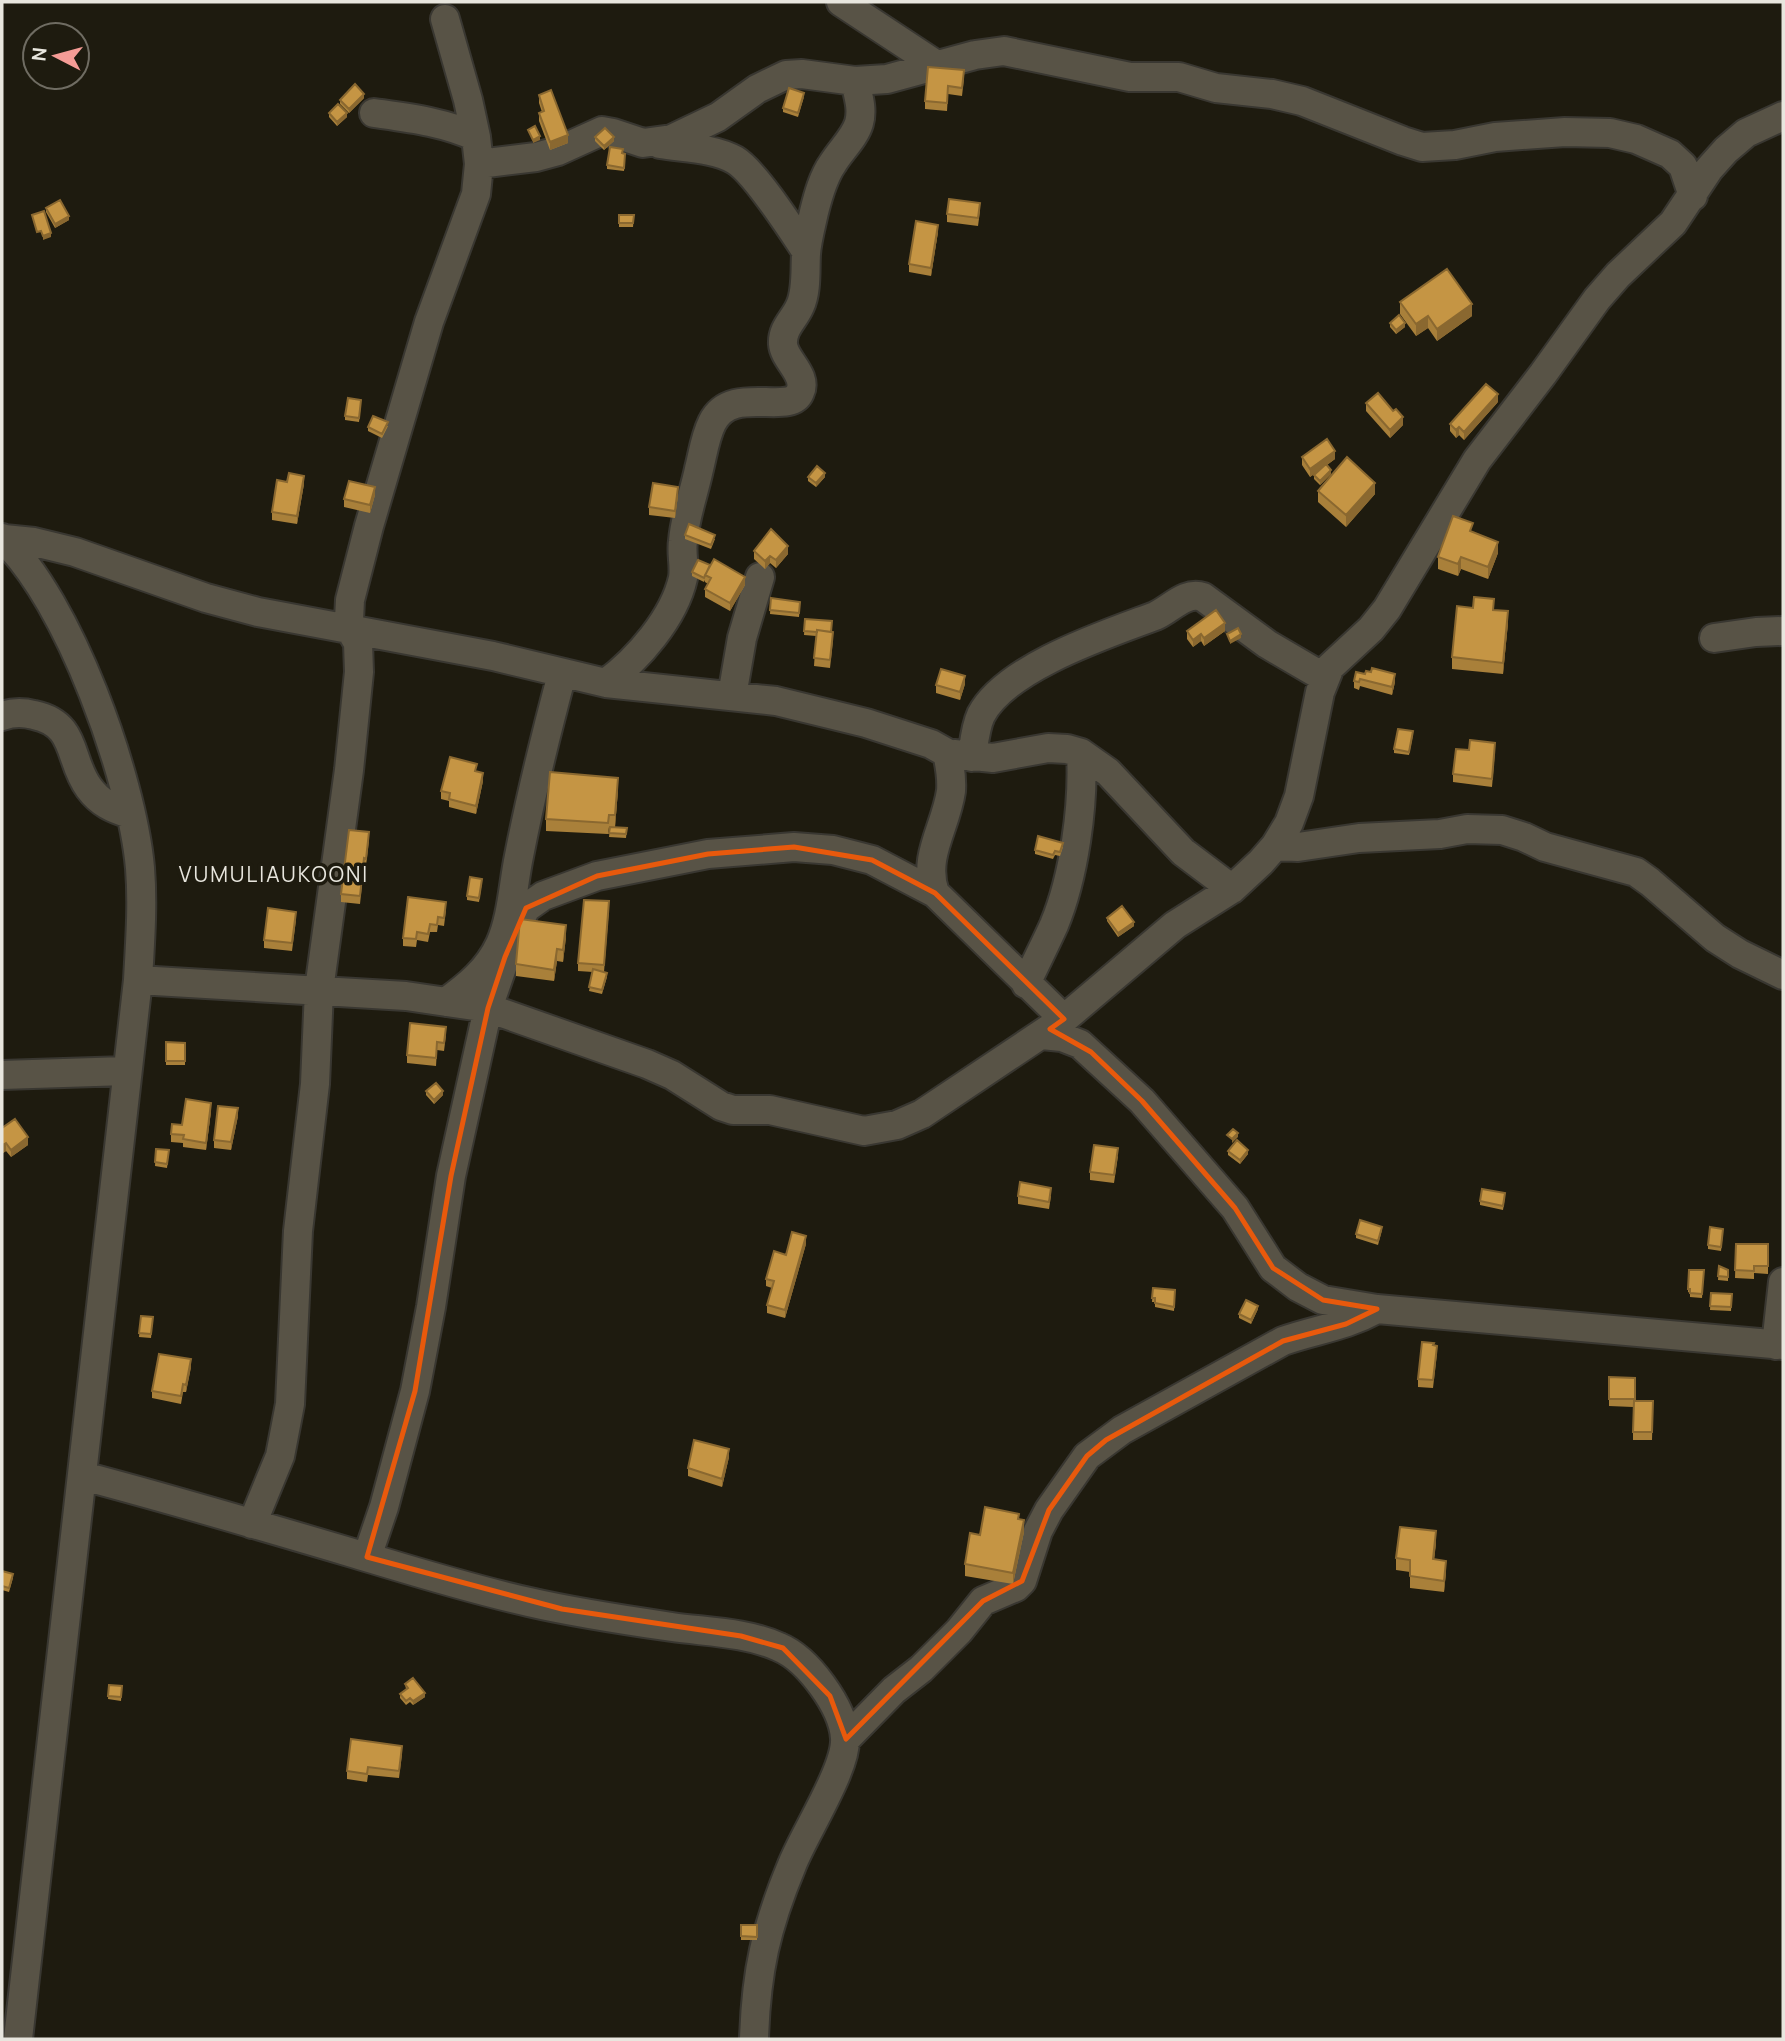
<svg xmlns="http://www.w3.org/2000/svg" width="1785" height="2041" font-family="Manrope,sans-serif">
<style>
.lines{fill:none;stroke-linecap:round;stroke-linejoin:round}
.minor-casing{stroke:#393731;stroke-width:32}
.minor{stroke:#585346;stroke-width:28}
.wall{fill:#a9803a}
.shaded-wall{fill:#8a6830}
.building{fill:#c59544;stroke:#8a6830;stroke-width:2}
.marked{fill:none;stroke:#e8590c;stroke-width:5;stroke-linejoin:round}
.labels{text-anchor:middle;stroke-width:7;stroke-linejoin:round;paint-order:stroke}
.quarter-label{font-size:21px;letter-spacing:2px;fill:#e8e6de;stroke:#1e1b0f}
</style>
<rect width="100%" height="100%" fill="#1e1b0f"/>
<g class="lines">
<defs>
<path id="minor" d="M841 2 938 66
M374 113C409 118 444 122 476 137
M660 144C684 148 714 148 735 160 755 172 792 230 806 251
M479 164 536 157 558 151 602 131 613 133 643 143 672 139 718 117 757 89 786 75 802 74 855 81 887 79 975 55 1004 51 1130 77H1179L1216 88 1272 94 1302 101 1403 141 1422 147 1455 145 1495 137 1565 132 1610 133 1636 139 1670 154 1683 166 1693 196
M2 538C69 600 132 778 140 868 143 905 140 943 138 980L18 2039
M4 539 34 542 75 552 206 598 258 612 493 656 606 683 776 701 866 723 931 744 947 753C950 766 952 778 951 791 946 827 922 857 935 893
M1714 638 1756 632 1783 631
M606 683C638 659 674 618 683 578 685 566 681 553 683 541 685 516 694 493 699 469 703 453 705 437 712 423 731 383 790 417 800 392 808 375 784 360 783 344 782 328 794 320 800 306 807 291 805 270 806 254 807 240 811 226 814 212 818 196 823 177 833 163 841 150 855 137 859 123 863 109 858 95 855 81
M732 696 742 638 760 577
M2 716C13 712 22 712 34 715 78 724 68 760 89 788 100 803 113 809 130 814
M954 754 993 758 1048 748 1067 749 1081 753 1108 772 1183 852 1232 889
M972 757C974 744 975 728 981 715 1006 667 1107 634 1155 616 1171 609 1185 591 1203 597L1267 644 1325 678
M1275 846 1298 847 1359 838 1440 834 1467 829 1502 830 1524 837 1545 847 1636 872 1650 882 1715 938 1740 954 1783 975
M138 980 406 996 488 1008 647 1064 672 1075 721 1106 733 1110H770L864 1131 897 1125 922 1114 1064 1019 1175 925 1232 889 1261 862 1275 846 1289 823 1299 796 1320 692 1330 667 1371 629 1387 609 1477 460 1543 374 1597 299 1618 275 1673 223 1709 169 1726 150 1746 133 1783 116
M1026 984C1035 964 1045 945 1054 925 1074 877 1084 805 1081 753
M446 1002C468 986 488 970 500 944 512 917 513 885 519 856 531 794 546 734 562 674
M1042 1035 1062 1037 1080 1044 1142 1101 1235 1208 1273 1268 1298 1287 1323 1300 1377 1309 1783 1345
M2 1075 126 1071
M1776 1345 1783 1282
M83 1476C174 1500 265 1527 356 1554 413 1571 470 1589 529 1602 576 1613 624 1620 672 1627 707 1632 746 1632 779 1647 808 1659 843 1707 845 1738 847 1768 804 1834 792 1865 766 1927 756 1972 754 2039
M252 1524 280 1456 290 1404 298 1231 315 1084 319 990 349 770 359 672 358 643 351 631 349 620 350 600 369 526 429 322 476 194 479 164 476 137 468 100 445 19
M367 1557 384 1507 415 1391 431 1307 451 1176 488 1008 515 930 526 908 543 896 597 876 708 854 794 847 833 850 872 860 935 893 1064 1019
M846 1739 894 1690 921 1669 959 1631 983 1601 1016 1587 1022 1581 1038 1531 1049 1510 1087 1456 1122 1430 1283 1341C1317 1329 1344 1327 1377 1309"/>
</defs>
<use href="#minor" class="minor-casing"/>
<use href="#minor" class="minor"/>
</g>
<path class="wall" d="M964 78 962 96 948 94 947 111 925 109V101Z
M539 95 568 143 550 150 539 121V113L542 112 539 103Z
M804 97 798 117 783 112V108Z
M364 98 349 113 340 104V100Z
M329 113 347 117 337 126 329 117Z
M595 137 614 141 604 150 595 141Z
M622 153 625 154 624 171 607 169V165Z
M46 208 69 220 55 228 46 212Z
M980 211 978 226 947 222V214Z
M619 215H634L633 227H619Z
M938 232 931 276 909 272V264Z
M1400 302 1472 316 1437 341 1428 328 1416 336 1400 314Z
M1390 323 1405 327 1396 334 1390 327Z
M1498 402 1464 440 1459 435 1456 438 1450 431V424Z
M1366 403 1403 425 1390 438 1366 411Z
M361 404 359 422 345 420V416Z
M388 426 382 438 368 431V427Z
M1302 457 1335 459 1327 465 1331 474 1320 485 1314 479V475L1321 469 1310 477 1302 465Z
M808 477H825L816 487 808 481Z
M304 484 297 524 272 520V512Z
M1318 491 1375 494 1346 527 1318 502Z
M375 495 370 513 344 507V499Z
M678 495 675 518 649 515V507Z
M1782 528H1783V540H1782Z
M1473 532 1498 553 1488 579 1461 569 1458 576 1438 569V557Z
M685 535 715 539 711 549 685 539Z
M754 551 788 554 776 568 770 563 765 569 754 559Z
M692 572 745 585 730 611 705 597V589L708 584 705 582V580L704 582 692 576Z
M771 598 800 606 799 617 770 614Z
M1494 610 1508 623 1503 674 1452 669V657Z
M805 619 831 632 833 640 830 668 814 666 816 636 804 635Z
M1187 631H1225L1204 646 1201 641 1193 647 1187 639Z
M1356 672 1395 682 1392 695 1360 686 1359 690 1354 688V681Z
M965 684 960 700 936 693V685Z
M1413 735 1409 755 1394 753V749Z
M1469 750 1495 751 1492 787 1453 782V774Z
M477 772 483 781 476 814 449 807V801L441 799V791Z
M618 790 615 827 627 828 626 838 609 837 610 827H609L608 834 546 831V819Z
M369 840 366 866H364L360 904 341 902V894Z
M1063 847 1060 856 1055 855 1053 859 1035 854V850Z
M482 882 479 902 467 900V896Z
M609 909 604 972 607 977 602 994 589 991 593 972 578 971V963Z
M446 910 444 926 438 925 437 932H430L428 942 417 940 416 947 403 946V938Z
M1107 918 1134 926 1118 937 1107 921Z
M296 920 292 951 264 948V940Z
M566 937 563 962 557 961 554 981 516 976V964Z
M446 1035 444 1051 437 1050 436 1066 407 1063V1055Z
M166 1042 185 1043V1065H166Z
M426 1091 443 1095 434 1104 426 1095Z
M211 1111 206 1150 183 1147V1143L171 1142V1134L182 1125Z
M238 1116 231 1150 214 1148V1140Z
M2 1128 28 1145 11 1157 6 1151 3 1153 2 1151Z
M156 1149 169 1150 167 1168 155 1166Z
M1228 1151 1248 1154 1240 1164 1228 1155Z
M1118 1156 1114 1183 1090 1180V1172Z
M1018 1196H1051L1049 1209 1018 1204Z
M1505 1197 1503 1210 1480 1205V1201Z
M1382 1230 1378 1245 1356 1238V1234Z
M1723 1233 1721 1251 1708 1249V1245Z
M806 1244 785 1318 767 1313V1305L772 1288 766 1286V1279L786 1255Z
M1736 1244H1768V1274L1754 1273V1279L1735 1278Z
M1719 1266 1728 1270V1281L1718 1280Z
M1689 1270H1704L1702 1298 1690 1297V1293L1688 1292Z
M1153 1288 1175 1290 1174 1311 1155 1307V1302H1152Z
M1711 1293 1732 1294 1731 1311 1710 1310Z
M1258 1309 1251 1324 1239 1318V1314Z
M141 1316 153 1317 151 1338 139 1337Z
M1433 1345 1437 1353 1433 1388 1418 1387V1379Z
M191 1367 186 1392H183L181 1404 152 1398V1391Z
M1609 1377 1635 1378V1401H1653L1652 1440H1633V1407L1609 1406Z
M729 1457 722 1487 688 1476V1468Z
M1019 1519 1024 1532 1013 1584 965 1576V1564L980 1535Z
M1436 1543 1434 1559 1446 1572 1444 1592 1410 1588V1572L1396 1570V1558Z
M2 1571 13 1578 9 1592 2 1590Z
M405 1684 425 1697 413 1705 410 1702 406 1705 400 1698V1694L406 1689Z
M109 1685 122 1686 121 1701 108 1699Z
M402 1754 399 1778 368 1775 367 1782 347 1779V1771Z
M741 1925H757V1940H741Z"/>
<path class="shaded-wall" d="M364 94V98L349 113V109Z
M347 113V117L337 126V122Z
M568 135V143L550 150V142Z
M540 136V140L533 143V140Z
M614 137V141L604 150V146Z
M69 216V220L55 228V224Z
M938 225V232L931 276V268Z
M51 233V237L43 240V236Z
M1472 304V316L1437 341V329Z
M1428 316V328L1416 336V324Z
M1405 323V327L1396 334V330Z
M1498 394V402L1464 440V432Z
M1403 417V425L1390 438V430Z
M1459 427V435L1456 438V430Z
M1335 451V459L1310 477V469Z
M1331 470V474L1320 485V481Z
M825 473V477L816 487V483Z
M304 476V484L297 524V516Z
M1375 483V494L1346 527V515Z
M375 487V495L370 513V505Z
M678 487V495L675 518V511Z
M1498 542V553L1488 579V567Z
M788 546V554L776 568V560Z
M770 556V563L765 569V561Z
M1461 557V569L1458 576V564Z
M745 577V585L730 611V603Z
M1508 611V623L1503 674V663Z
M1225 623V631L1204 646V638Z
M1201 634V641L1193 647V640Z
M1241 634V638L1230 644V641Z
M1395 674V682L1392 695V687Z
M965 676V684L960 700V692Z
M483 773V781L476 814V806Z
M618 778V790L615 827V815Z
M1134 922V926L1118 937V933Z
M566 925V937L563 962V950Z
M557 949V961L554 981V970Z
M443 1091V1095L434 1104V1100Z
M211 1103V1111L206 1150V1143Z
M238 1108V1116L231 1150V1142Z
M1238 1133V1137L1232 1143V1139Z
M28 1137V1145L11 1157V1150Z
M6 1143V1151L3 1153V1145Z
M1248 1150V1154L1240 1164V1160Z
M806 1236V1244L785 1318V1310Z
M1258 1306V1309L1251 1324V1320Z
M191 1359V1367L186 1392V1385Z
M729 1449V1457L722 1487V1479Z
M1024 1520V1532L1013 1584V1573Z
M1436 1531V1543L1433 1571V1559Z
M1446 1561V1572L1444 1592V1581Z
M425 1693V1697L413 1705V1701Z"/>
<path class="building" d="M928 67 964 70 962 88 948 86 947 103 925 101Z
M355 84 364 94 349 109 340 100Z
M789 88 804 93 798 113 783 108Z
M551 90 568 135 550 142 539 113 544 111 539 95Z
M338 104 347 113 337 122 329 113Z
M535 126 540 136 533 140 528 130Z
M605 128 614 137 604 146 595 137Z
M610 147 623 149 622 153 625 154 624 168 607 165Z
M949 199 980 203 978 218 947 214Z
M60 200 69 216 55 224 46 208Z
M44 211 51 233 43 236 41 231 37 232 32 215Z
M619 215H634L633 223H619Z
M916 221 938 225 931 268 909 264Z
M1447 269 1472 304 1437 329 1428 316 1416 324 1400 302Z
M1399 315 1405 323 1396 330 1390 323Z
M1486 384 1498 394 1464 432 1459 427 1456 430 1450 424Z
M1378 393 1393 411 1396 409 1403 417 1390 430 1366 403Z
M348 398 361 400 359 418 345 416Z
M373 416 388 422 382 434 368 427Z
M1327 439 1335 451 1310 469 1302 457Z
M1347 457 1375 483 1346 515 1318 491Z
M1326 464 1331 470 1320 481 1314 475Z
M817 466 825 473 816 483 808 477Z
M289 473 304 476 297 516 272 512 277 480 287 482Z
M349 481 375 487 370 505 344 499Z
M653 483 678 487 675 511 649 507Z
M1453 516 1473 523 1470 531 1498 542 1488 567 1461 557 1458 564 1438 557Z
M689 524 715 535 711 545 685 535Z
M771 529 788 546 776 560 770 556 765 561 754 551Z
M714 559 745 577 730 603 705 589 711 578 705 575Z
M698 560 710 565 704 578 692 572Z
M1474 597 1494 599 1493 610 1508 611 1503 663 1452 657 1457 606 1473 608Z
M771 598 800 602 799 613 770 610Z
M1216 610 1225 623 1204 638 1201 634 1193 640 1187 631Z
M805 619 832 621 831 632 817 630V632L804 631Z
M1238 628 1241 634 1230 641 1227 634Z
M817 630 833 632 830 660 814 658Z
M1372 668 1395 674 1392 687 1360 679 1359 682 1354 681 1356 672 1365 674 1366 671 1371 672Z
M941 669 965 676 960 692 936 685Z
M1398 729 1413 731 1409 752 1394 749Z
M1470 740 1495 743 1492 779 1453 774 1456 749 1469 750Z
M450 757 477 764 475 771 483 773 476 806 449 799 450 793 441 791Z
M550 772 618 778 615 815H609L608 823 546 819Z
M610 827 627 828 626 834 609 833Z
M349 830 369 832 366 859 364 858 360 896 341 894Z
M1038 836 1063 843 1060 852 1055 851 1053 855 1035 850Z
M470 877 482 879 479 898 467 896Z
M408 897 446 902 444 918 438 917 437 925 430 924 428 934 417 932 416 939 403 938Z
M584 900 609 901 604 965 578 963Z
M1122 906 1134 922 1118 933 1107 918Z
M268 908 296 912 292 943 264 940Z
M520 919 566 925 563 950 557 949 554 970 516 964Z
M593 969 607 973 602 990 589 987Z
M410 1023 446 1027 444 1043 437 1042 436 1058 407 1055Z
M166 1042 185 1043V1061H166Z
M436 1083 443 1091 434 1100 426 1091Z
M186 1099 211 1103 206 1143 183 1139 184 1135 171 1134 172 1124 182 1125Z
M218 1106 238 1108 231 1142 214 1140Z
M15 1119 28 1137 11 1150 6 1143 3 1145 2 1143V1128Z
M1233 1129 1238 1133 1232 1139 1227 1135Z
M1237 1140 1248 1150 1240 1160 1228 1151Z
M1094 1145 1118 1148 1114 1175 1090 1172Z
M156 1149 169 1150 167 1164 155 1162Z
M1020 1182 1051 1188 1049 1202 1018 1196Z
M1482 1189 1505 1193 1503 1206 1480 1201Z
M1360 1220 1382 1227 1378 1241 1356 1234Z
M1710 1227 1723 1229 1721 1247 1708 1245Z
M792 1232 806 1236 785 1310 767 1305 774 1281 766 1279 774 1251 786 1255Z
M1736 1244H1768V1266H1754V1271L1735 1270Z
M1719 1266 1728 1270V1277L1718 1276Z
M1689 1270H1704L1702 1294 1690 1293V1289H1688Z
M1153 1288 1175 1290 1174 1307 1155 1303V1298H1152Z
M1711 1293 1732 1294 1731 1307 1710 1306Z
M1246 1300 1258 1306 1251 1320 1239 1314Z
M141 1316 153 1317 151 1334 139 1333Z
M1422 1342 1434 1343 1433 1345 1437 1346 1433 1380 1418 1379Z
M159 1354 191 1359 186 1385 183 1384 181 1396 152 1391Z
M1609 1377 1635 1378V1399H1609Z
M1634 1401H1653L1652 1432H1633Z
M694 1440 729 1449 722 1479 688 1468Z
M985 1507 1019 1514 1018 1519 1024 1520 1013 1573 965 1564 970 1533 980 1535Z
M1400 1527 1436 1531 1433 1559 1446 1561 1444 1581 1410 1576V1560L1396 1558Z
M2 1571 13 1574 9 1588 2 1586Z
M413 1678 425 1693 413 1701 410 1698 406 1701 400 1694 408 1688 405 1684Z
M109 1685 122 1686 121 1697 108 1696Z
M351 1739 402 1746 399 1771 368 1767 367 1774 347 1771Z
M741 1925H757V1937L741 1936Z"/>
<path class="marked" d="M794 847 872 860 935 893 1064 1019 1050 1029 1091 1052 1142 1101 1235 1208 1273 1268 1323 1300 1377 1309 1346 1324 1283 1341 1106 1440 1087 1456 1049 1510 1022 1581 983 1601 846 1739 830 1696 783 1648 741 1636 562 1609 367 1557 415 1391 451 1176 488 1008 505 957 526 908 597 876 708 854Z"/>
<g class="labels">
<g class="quarter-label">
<text x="274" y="882">VUMULIAUKOONI</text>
</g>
</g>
<rect width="1785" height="2041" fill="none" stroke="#e8e6de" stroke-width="7"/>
<g transform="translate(56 56) rotate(276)"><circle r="33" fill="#1e1b0f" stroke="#6f6c62" stroke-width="2"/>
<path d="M0-5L12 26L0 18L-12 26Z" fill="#f59c96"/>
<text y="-10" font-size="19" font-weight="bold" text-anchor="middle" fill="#e8e6de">N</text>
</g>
</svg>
